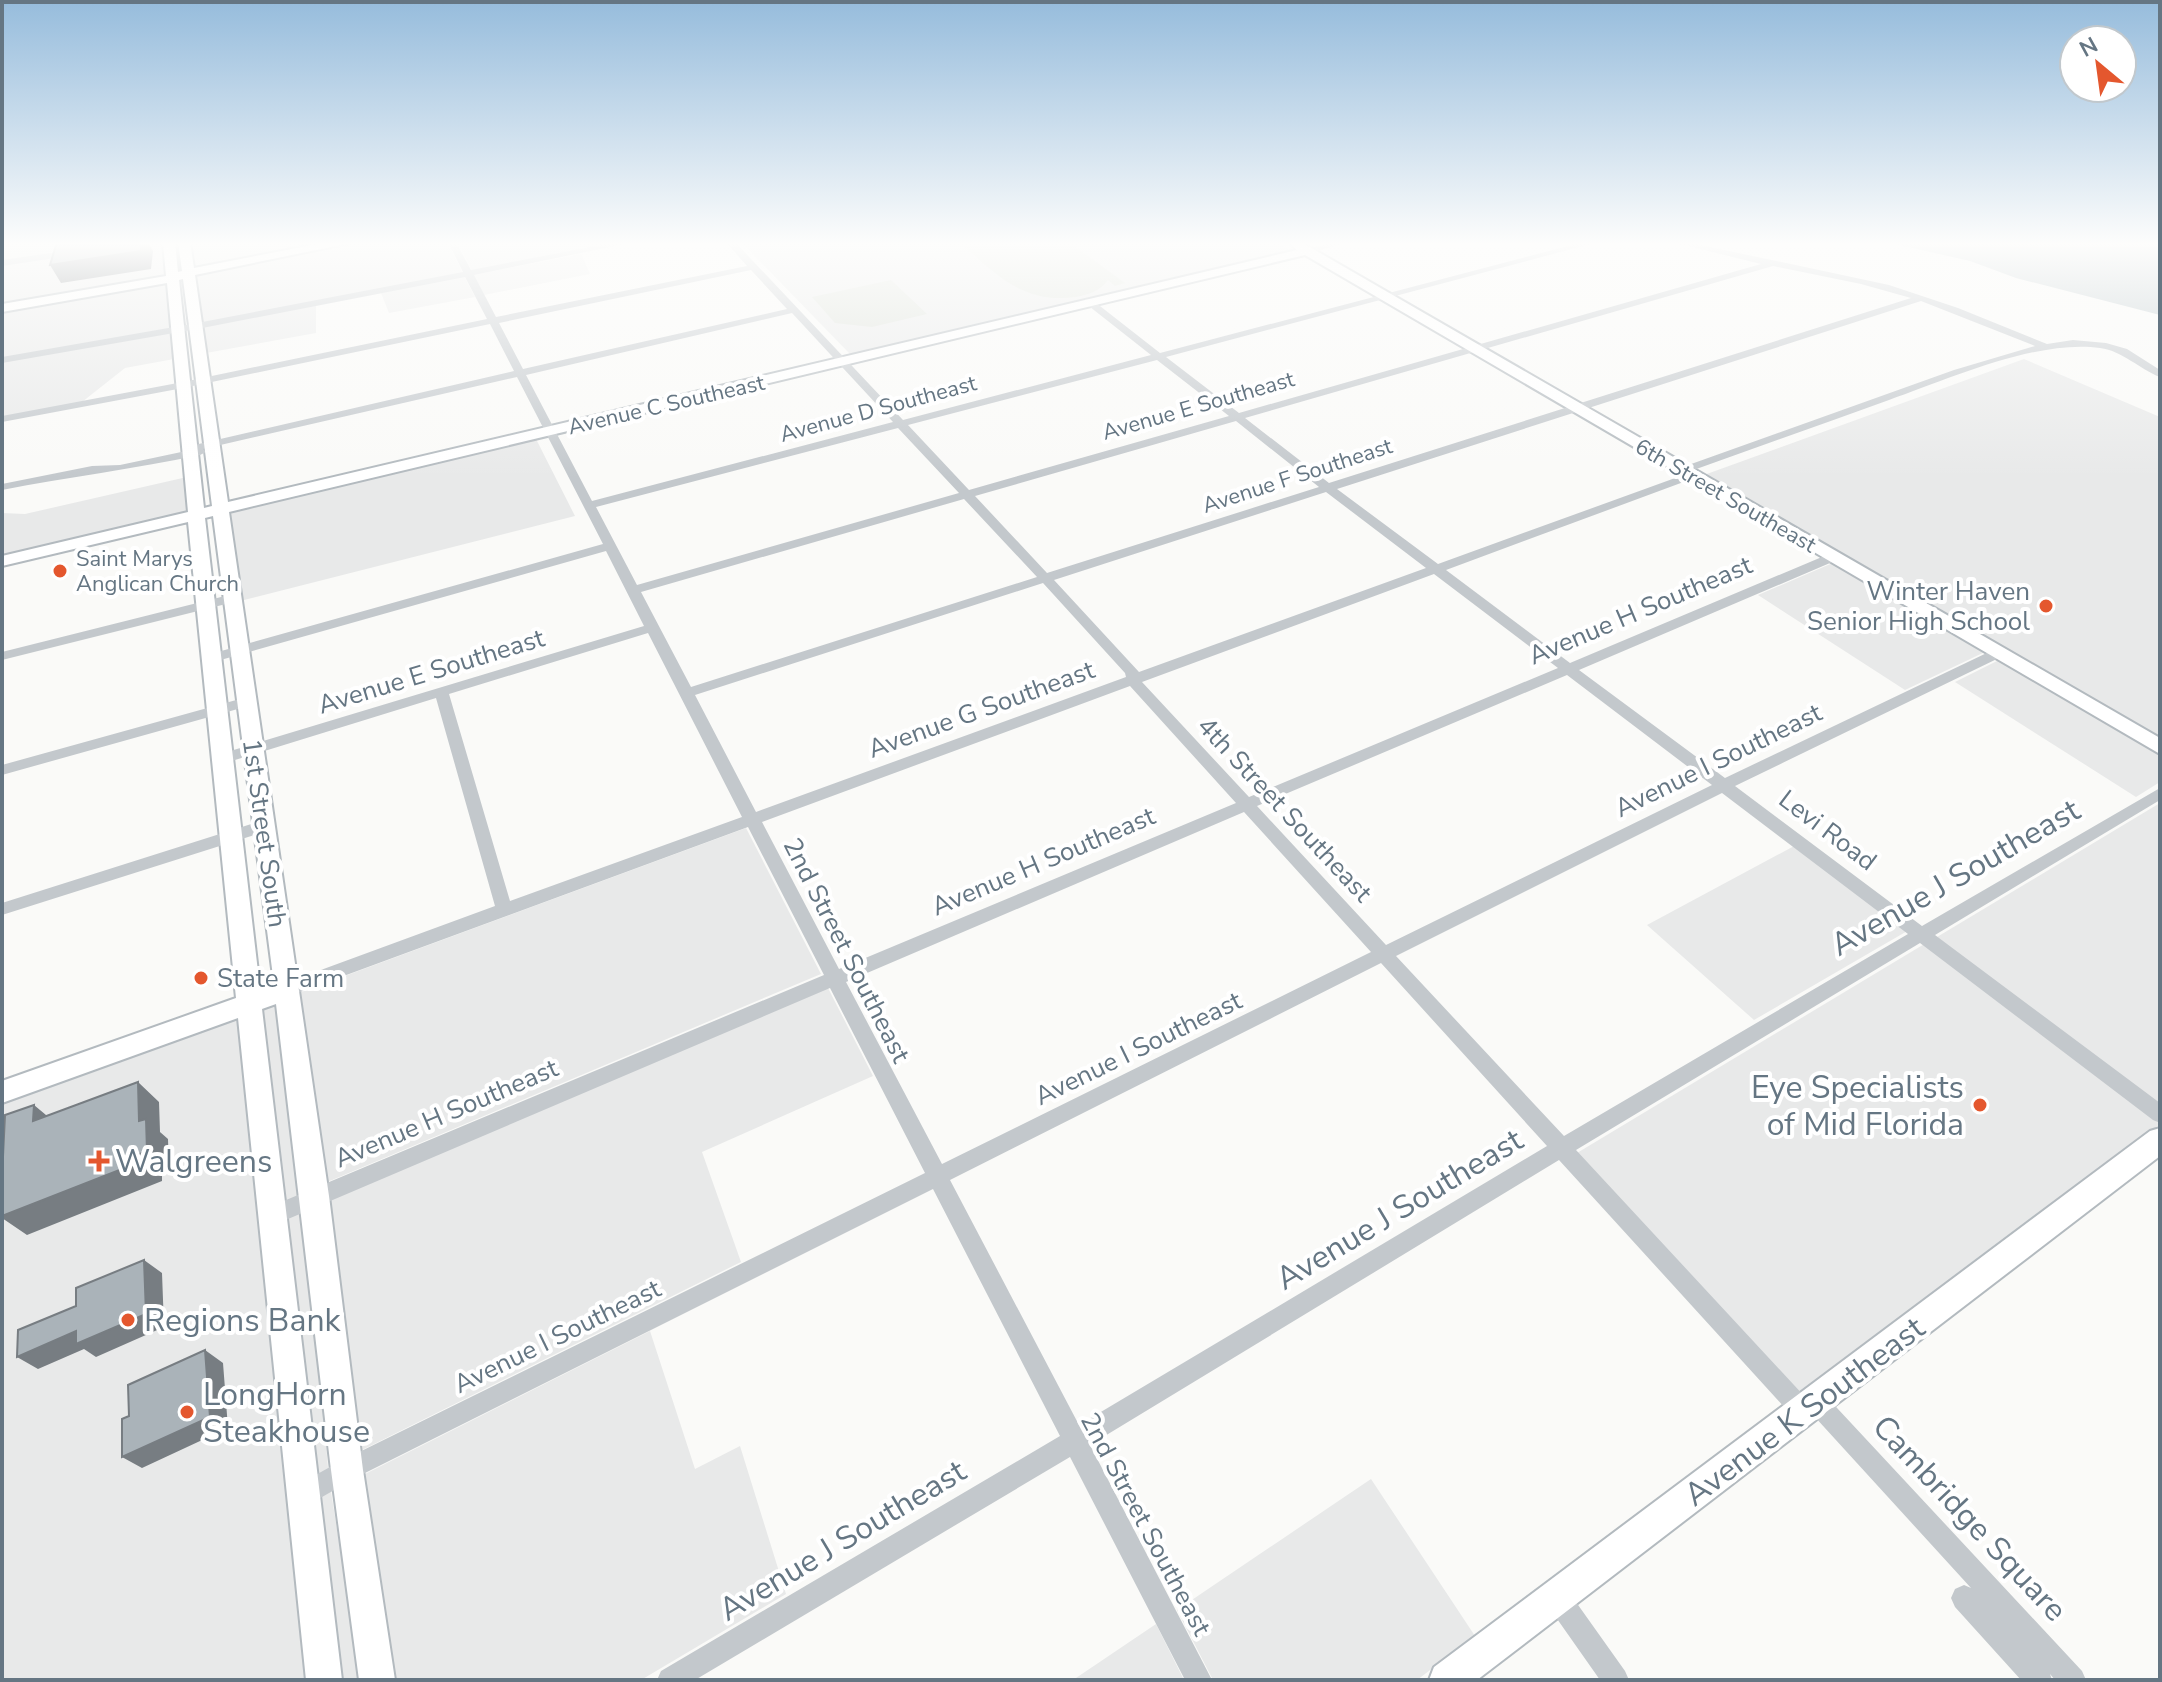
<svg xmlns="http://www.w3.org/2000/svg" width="2162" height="1682" font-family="'Nunito Sans',sans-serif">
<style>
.built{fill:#e8e9e9}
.green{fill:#dadfd7}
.water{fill:#bbc7cb}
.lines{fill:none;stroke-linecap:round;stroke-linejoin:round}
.secondary-casing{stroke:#b3babf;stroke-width:4}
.street{fill:#c3c8cc;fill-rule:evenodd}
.secondary{fill:#fff;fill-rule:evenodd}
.shaded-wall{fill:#777d82}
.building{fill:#aab3b9;stroke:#777d82;stroke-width:2}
.poi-dot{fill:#e4572e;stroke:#fff;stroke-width:3}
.labels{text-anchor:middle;stroke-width:8;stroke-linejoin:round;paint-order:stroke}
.far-street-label{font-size:22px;fill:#657683;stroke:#fff}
.far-poi-label{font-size:22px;fill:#657683;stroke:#fff;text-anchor:start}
.poi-label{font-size:26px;fill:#657683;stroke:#fff;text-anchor:end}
.street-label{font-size:26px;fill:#657683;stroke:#fff}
.near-street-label{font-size:32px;fill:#657683;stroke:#fff}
.near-poi-label{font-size:32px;fill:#657683;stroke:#fff;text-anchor:start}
</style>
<rect width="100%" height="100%" fill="#fafaf8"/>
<path class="built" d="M2 242H128L2 262Z
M149 242H164L166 278 2 306V265Z
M189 242H339L193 270Z
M358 242H447L463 273 202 323 194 273Z
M457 242H621L472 271Z
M741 242H1276L1290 250 850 354Z
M581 254 590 274 484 295 473 275Z
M464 276 475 297 389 313 381 293Z
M166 282 171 328 2 358V310Z
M316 305V333L206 353 203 327Z
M171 333 174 359 125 368 82 402 2 417V362Z
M2024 359 2160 417V738L1704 475Z
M535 437 575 516 240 601 228 511Z
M187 477 190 514 2 557V513L25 514Z
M1835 562 1987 651 1905 690 1758 595Z
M2001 659 2160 752V782L2136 797 1955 682Z
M2160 803V1106L1937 937Z
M746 828 821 974 325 1183 296 994Z
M1796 845 1909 930 1754 1020 1647 925Z
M1926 943 2160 1124 1801 1394 1577 1153Z
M828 988 873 1076 702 1152 741 1262 358 1452 327 1201Z
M286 990 329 1479 361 1680H2V1092Z
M650 1331 695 1469 740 1446 786 1594 641 1680H391L361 1476Z
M1371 1479 1475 1636 1417 1680H1213L1177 1610Z
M1156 1624 1184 1680H1073Z"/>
<path class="green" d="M959 242H1069L1125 283 1115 286 1108 280C1100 291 1088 295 1075 297 1022 304 996 274 959 242Z
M891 280 927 314 872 327 835 323 812 297Z"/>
<path class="water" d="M1886 242H2160V315L2016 278 1970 261Z"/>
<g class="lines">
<defs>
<path id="secondary" d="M163 242H175L178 272 182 271 178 242H190L194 268 328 242H355L195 275 228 502 1297 250 1291 245 1301 242 2160 738V754L1305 255 229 512 329 1196 363 1470 395 1680H359L331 1470 276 1004 262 1009 342 1680H306L238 1018 2 1103V1081L236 998 188 522 2 566V556L188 512 167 283 2 312V304L166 276ZM183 279 212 506 204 508 179 280ZM213 516 274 984 260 989 205 518Z
M2160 1128V1156L1477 1680H1429L1434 1667 2150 1131Z"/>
</defs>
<use href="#secondary" class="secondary-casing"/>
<path class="street" d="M448 242H456L471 270 616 242H634L474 275 496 317 747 266 726 242H735L903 420 1151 355 1085 303V299H1091L1160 353 1583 242H1598L1166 357 1239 413 1761 264 1672 242H1687L1889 285 1958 308 2047 344 2073 340 2106 343 2127 349 2160 370V377C2139 369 2123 351 2100 348 2037 339 1949 379 1889 400 1822 424 1755 448 1688 472H1680V468L1954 370 2035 346 1921 301 1337 489 1438 564 1689 473H1697V477L1446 570 1570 663 1829 554H1837V560L1579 670 1725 778 1993 650H2003L2005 653 2003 656 1735 786 1922 926 2160 788V800L1935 935 2160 1103V1123L2153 1120 1920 943 1576 1150 1806 1398 1808 1394 1816 1391 1824 1394 2082 1671 2086 1680H2055L2050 1674 2052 1680H2021L1955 1607 1951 1598 1955 1589 1964 1585 1971 1588 1814 1416 1812 1420 1804 1424 1796 1420 1559 1160 1090 1445 1212 1680H1185L1070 1457 695 1680H657L661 1671 1060 1436 933 1189 355 1478 303 1508 294 1505 291 1496 294 1487 339 1462 925 1173 830 988 281 1222 274 1225 267 1222 264 1215 267 1208 824 975 748 827 292 995 286 997 280 995 277 990 280 985 495 906 436 698 222 764 215 759 217 755 644 626 606 551 217 661 212 662 205 658 207 655 603 544 517 377 203 449 206 452 200 455C134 469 68 477 2 490V484L92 466 120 465 186 451 184 449 190 446 514 371 490 324 183 388 2 422V416L183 382 487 319 465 277 197 329 2 363V357L197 323 463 272ZM1773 266 1861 284 1911 298 1329 483 1245 418ZM751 270 787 309 523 369 499 323ZM792 313 893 422 592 501 526 375ZM1157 360 1229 416 969 490 908 425ZM1236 421 1319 487 1047 573 975 496ZM898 428 959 493 637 585 596 507ZM1326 492 1426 568 1139 672 1054 580ZM964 499 1037 577 691 687 641 592ZM1434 574 1558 668 1249 797 1142 682ZM1043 583 1125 673 1126 677 756 812 695 695ZM648 633 742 817 510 901 449 694ZM1567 675 1712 785 1386 945 1257 806ZM1130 686 1236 803 839 969 762 822ZM1722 793 1908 934 1564 1136 1396 956ZM1244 812 1371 952 942 1164 846 982ZM1381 963 1547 1146 1079 1425 950 1180Z
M1332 242H1348L1307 254 1303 251Z
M72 250 76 253 75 255 2 266V260Z
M233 594 239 598 238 601 2 660V652Z
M247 697 254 702 252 705 2 775V765Z
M264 820 270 822 272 826 270 830 2 915V903Z
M1557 1584 1566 1588 1625 1671 1629 1680H1600L1548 1606 1544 1597 1548 1588Z"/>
<use href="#secondary" class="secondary"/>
</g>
<path class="shaded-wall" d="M142 242H148L153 251 151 269 61 283 50 265Z
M138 1082 159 1102 160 1132 168 1139 169 1170 162 1173V1181L27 1235 2 1218V1216L139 1121Z
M34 1105 58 1125 33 1121Z
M144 1260 162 1273 164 1327 96 1357 84 1349 38 1369 17 1357Z
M205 1350 223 1363 228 1428 142 1468 122 1457Z"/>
<path class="building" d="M57 242H142L141 251 50 265Z
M138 1082 139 1121 146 1119 147 1151 140 1154V1162L2 1216V1177L5 1115 34 1105 33 1121Z
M144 1260 146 1314 76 1344V1331L17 1357 18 1330 76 1306V1288Z
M205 1350 210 1417 122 1457V1419L129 1416 128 1385Z"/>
<linearGradient id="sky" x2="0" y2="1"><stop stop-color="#96bcdc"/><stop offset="0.51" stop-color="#fdfdfc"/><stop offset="1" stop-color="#fdfdfc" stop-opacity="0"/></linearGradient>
<rect width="2162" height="478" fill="url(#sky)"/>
<g class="poi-dot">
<circle cx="60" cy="571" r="8"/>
<circle cx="2046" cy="606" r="8"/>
<circle cx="201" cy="978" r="8"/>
<circle cx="1980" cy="1105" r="8"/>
<path d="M95 1149h8v8h8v8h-8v8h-8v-8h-8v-8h8z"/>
<circle cx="128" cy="1320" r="8"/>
<circle cx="187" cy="1412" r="8"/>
</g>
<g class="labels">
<g class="far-street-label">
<text transform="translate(666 404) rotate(-13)" y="8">Avenue C Southeast</text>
<text transform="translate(1198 405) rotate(-16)" y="8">Avenue E Southeast</text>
<text transform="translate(878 408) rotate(-15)" y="8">Avenue D Southeast</text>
<text transform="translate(1297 475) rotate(-18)" y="8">Avenue F Southeast</text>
<text transform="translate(1726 495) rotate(30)" y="8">6th Street Southeast</text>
</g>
<g class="far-poi-label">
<text x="76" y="566">Saint Marys<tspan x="76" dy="25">Anglican Church</tspan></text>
</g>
<g class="poi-label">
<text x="2030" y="600">Winter Haven<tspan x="2030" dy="30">Senior High School</tspan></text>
<text x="217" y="987" text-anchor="start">State Farm</text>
</g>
<g class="street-label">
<text transform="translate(1640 610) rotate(-23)" y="9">Avenue H Southeast</text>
<text transform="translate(431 671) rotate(-17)" y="9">Avenue E Southeast</text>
<text transform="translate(981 709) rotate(-20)" y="9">Avenue G Southeast</text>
<text transform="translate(1718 760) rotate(-26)" y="9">Avenue I Southeast</text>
<text transform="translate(1285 809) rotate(47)" y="9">4th Street Southeast</text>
<text transform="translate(1828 830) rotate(37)" y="9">Levi Road</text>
<text transform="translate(265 833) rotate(82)" y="9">1st Street South</text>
<text transform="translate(1043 861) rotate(-23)" y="9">Avenue H Southeast</text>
<text transform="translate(847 950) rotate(63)" y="9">2nd Street Southeast</text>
<text transform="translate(1138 1048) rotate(-26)" y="9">Avenue I Southeast</text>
<text transform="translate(446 1113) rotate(-23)" y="9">Avenue H Southeast</text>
<text transform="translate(557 1336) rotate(-26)" y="9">Avenue I Southeast</text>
<text transform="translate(1146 1524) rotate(62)" y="9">2nd Street Southeast</text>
</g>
<g class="near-street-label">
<text transform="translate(1955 877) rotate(-30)" y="11">Avenue J Southeast</text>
<text transform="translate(1399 1209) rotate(-31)" y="11">Avenue J Southeast</text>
<text transform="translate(1804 1411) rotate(-37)" y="11">Avenue K Southeast</text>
<text transform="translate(1970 1518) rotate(47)" y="11">Cambridge Square</text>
<text transform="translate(842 1540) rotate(-31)" y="11">Avenue J Southeast</text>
</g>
<g class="near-poi-label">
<text x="1964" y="1098" text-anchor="end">Eye Specialists<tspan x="1964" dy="37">of Mid Florida</tspan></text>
<text x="115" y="1172">Walgreens</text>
<text x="144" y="1331">Regions Bank</text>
<text x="203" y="1405">LongHorn<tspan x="203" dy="37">Steakhouse</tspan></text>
</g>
</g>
<rect width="2162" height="1682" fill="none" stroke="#657683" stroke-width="8"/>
<g transform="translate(2098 64) rotate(331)"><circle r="38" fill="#ffffff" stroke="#c1c8cd" stroke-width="2"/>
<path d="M0-6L14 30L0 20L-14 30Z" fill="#e4572e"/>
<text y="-12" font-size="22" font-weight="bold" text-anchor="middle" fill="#657683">N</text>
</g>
</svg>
